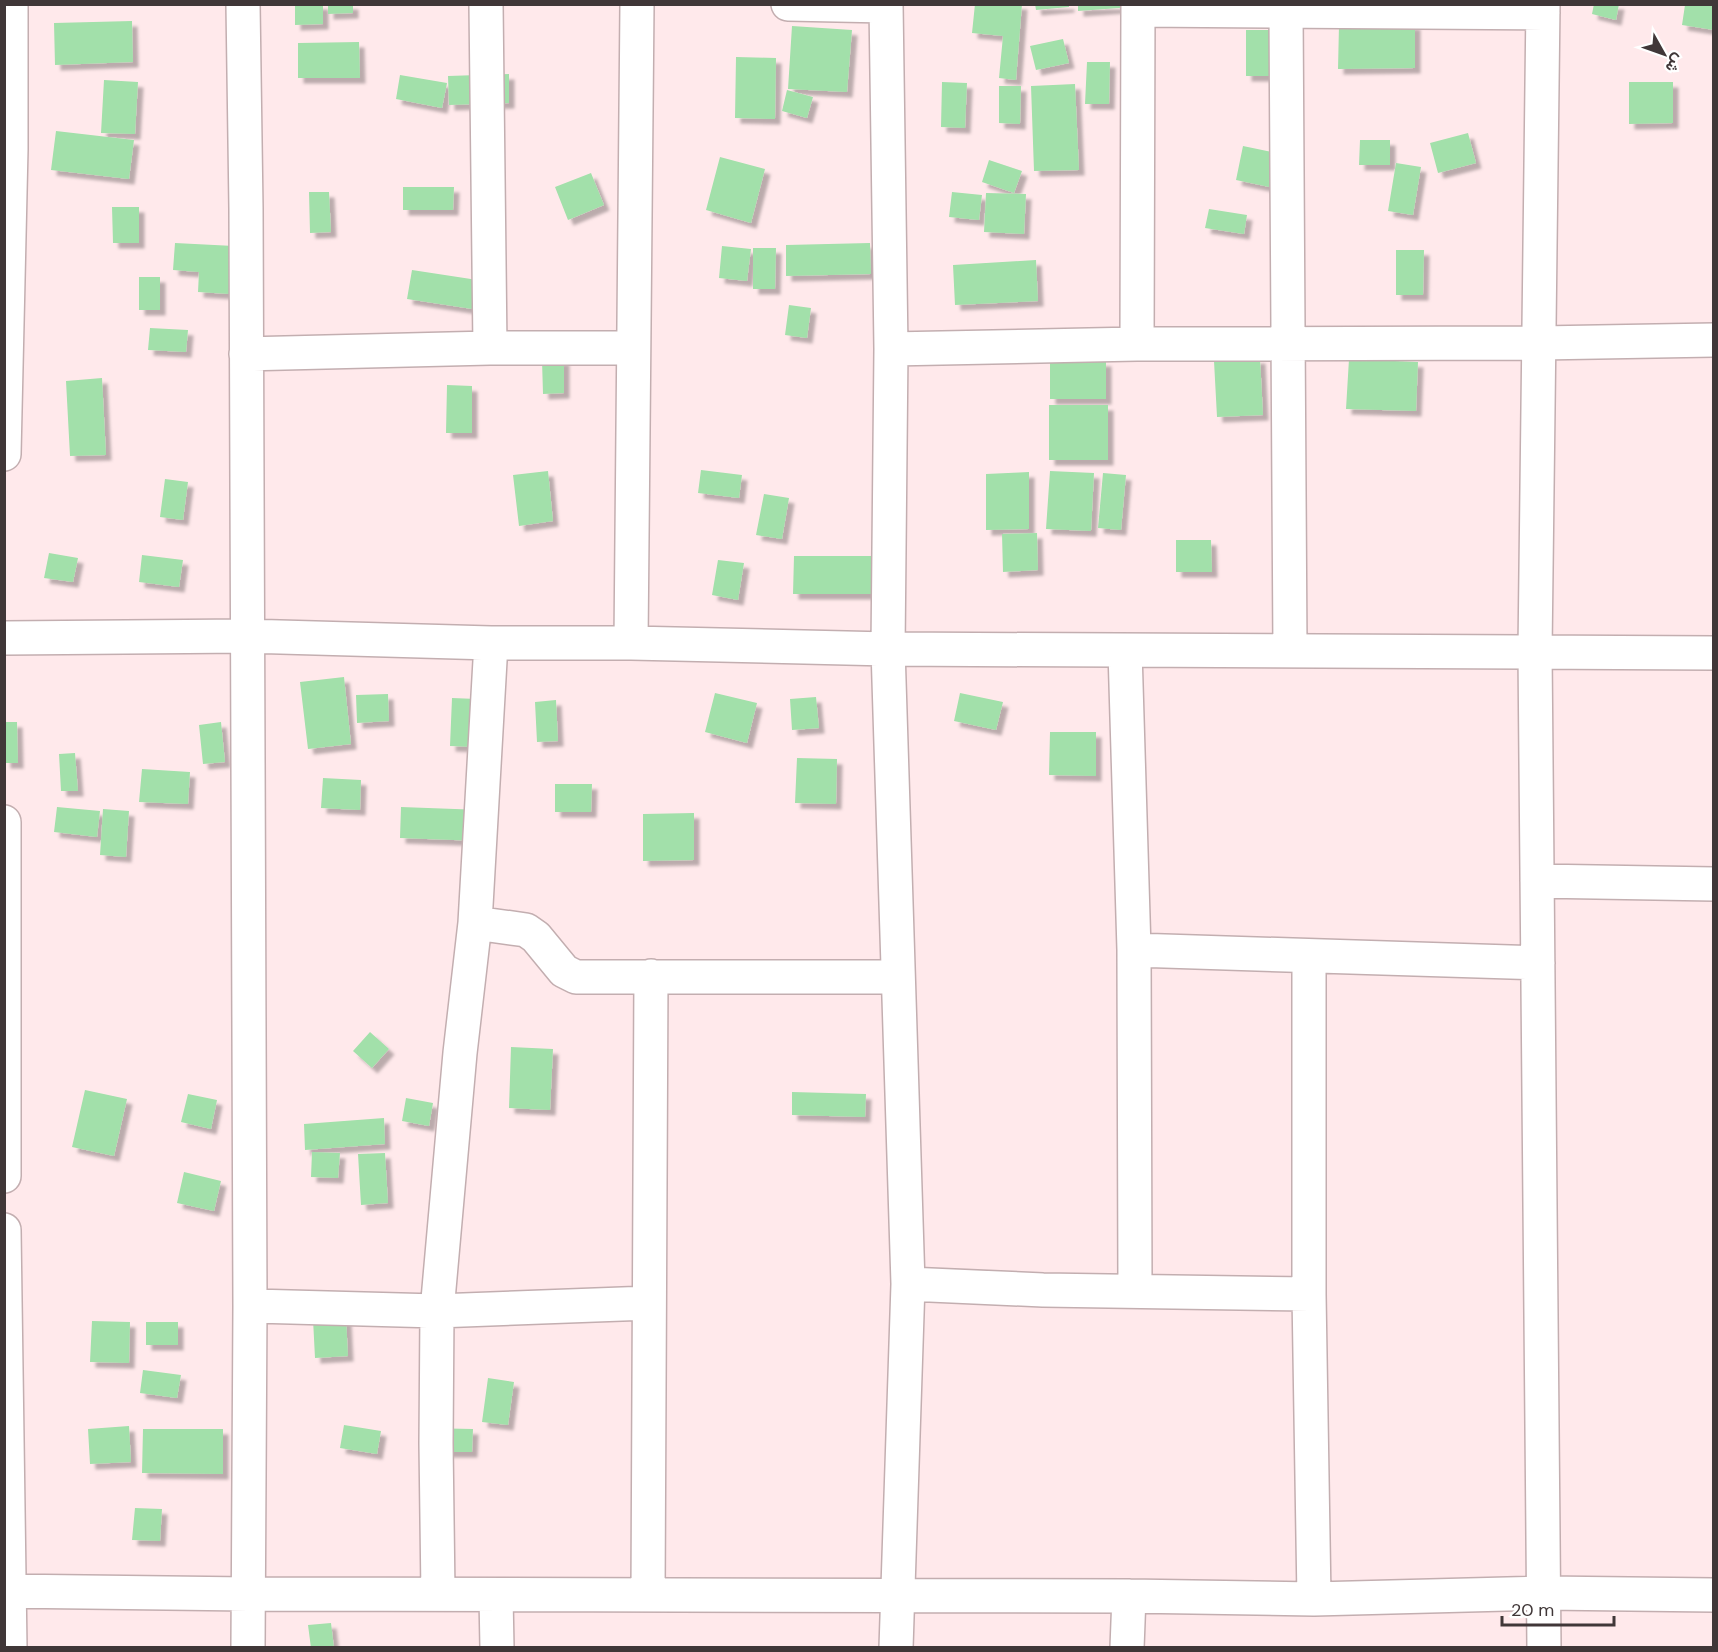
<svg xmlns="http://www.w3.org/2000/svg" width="1718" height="1652" font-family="'DM Sans',Vazirmatn,sans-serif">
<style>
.building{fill:#a2e0aa;filter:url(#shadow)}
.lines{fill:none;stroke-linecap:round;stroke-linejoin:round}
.minor-casing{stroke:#c3aeb0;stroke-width:36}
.minor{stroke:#fff;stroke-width:33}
</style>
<defs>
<filter id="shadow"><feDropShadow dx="5.5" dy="5.5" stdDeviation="1.5" flood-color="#0004"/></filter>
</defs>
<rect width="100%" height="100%" fill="#ffe9eb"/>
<path class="building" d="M295 4H323V24L295 25Z
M328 4H353V13L328 14Z
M975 4H1022L1016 80 999 78 1003 36 972 33Z
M1035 4H1069V7L1036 10Z
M1078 4H1133V7L1078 11Z
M1594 4H1619L1616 20 1592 14Z
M1685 5 1714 6V30L1682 25Z
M132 21 133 62 55 65 54 23Z
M1415 24V68L1338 69 1339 25Z
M792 26 852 30 847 92 788 89Z
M1246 30H1281V76H1246Z
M1063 39 1069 63 1036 70 1030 46Z
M359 42 360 78H298V43Z
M736 57 776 58 775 119 735 118Z
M1087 62H1110L1109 104H1085Z
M509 74V103L449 105 448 76Z
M400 75 447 83 442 108 396 99Z
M104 80 138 82 135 134 101 133Z
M942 82 967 83 965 128 941 127Z
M1629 82H1673V123L1629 124Z
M1075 84 1079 170 1034 171 1031 86Z
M999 86H1021L1020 124 999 123Z
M787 90 813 97 807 118 782 111Z
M56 131 134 140 129 179 51 170Z
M1468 133 1476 163 1438 173 1430 143Z
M1360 140H1390V165H1359Z
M1243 146 1286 155 1279 189 1236 180Z
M720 157 765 169 751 223 706 210Z
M989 160 1022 171 1014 193 982 182Z
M1396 163 1421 167 1413 215 1388 211Z
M591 173 604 205 568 220 555 187Z
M403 187H454L453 210H403Z
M309 192H329L331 232 310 233Z
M952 192 982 195 979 220 949 217Z
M986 193 1026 194 1024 234 984 232Z
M112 207H139V243H113Z
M1209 209 1247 215 1244 234 1205 228Z
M175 243 234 246 230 294 198 292 199 272 173 270Z
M870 243 871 274 786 276V245Z
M722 246 751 249 747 281 719 278Z
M753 248H776L775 289H753Z
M1396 250H1424L1423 295H1396Z
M1036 260 1038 301 955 305 953 265Z
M412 270 484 281 479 310 407 299Z
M139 277H160V310H139Z
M789 305 811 308 807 338 785 335Z
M150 328 188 330 186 352 148 350Z
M1260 358 1263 415 1217 417 1214 361Z
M564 359V393L543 394 542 360Z
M1349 359 1418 362 1416 411 1346 409Z
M1050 360 1106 361V399H1050Z
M102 378 106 455 70 456 66 381Z
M447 385 472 386V433H446Z
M1049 405H1108V460H1049Z
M701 470 742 475 739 498 698 493Z
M548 471 553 521 519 526 513 475Z
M1050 471 1094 473 1091 531 1046 529Z
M1029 472V529L986 530V474Z
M1103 473 1126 475 1121 530 1098 528Z
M165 479 188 482 183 520 160 517Z
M764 494 789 498 782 539 756 535Z
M1037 533 1038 570 1003 572 1002 534Z
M1176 540H1211L1212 572H1176Z
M49 553 78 558 73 582 44 578Z
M142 555 183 560 179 587 139 582Z
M794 556H875V594H793Z
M718 560 744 563 738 600 712 595Z
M344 677 351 744 308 749 300 682Z
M715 693 757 703 747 743 705 732Z
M960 693 1003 702 996 730 954 721Z
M388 694 389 721 357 723 356 695Z
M816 697 819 728 792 730 790 699Z
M452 698 477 699 475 747 450 746Z
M556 700 558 741 537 742 535 702Z
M5 722H17L18 763H5Z
M221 722 225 762 203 764 199 725Z
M1050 732H1096V776L1049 775Z
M75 753 78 791H61L59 754Z
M797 758 837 759 836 804 795 803Z
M142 769 190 772 188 804 139 802Z
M323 778 361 780 360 810 321 808Z
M555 784H592L591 812H555Z
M57 807 100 811 97 837 54 832Z
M401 807 482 810 481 841 400 838Z
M103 809 129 811 126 857 100 855Z
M694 813V860L643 861V814Z
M370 1032 389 1049 372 1068 353 1051Z
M511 1047 553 1049 550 1110 509 1108Z
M85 1090 127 1099 114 1156 72 1147Z
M792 1092 866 1094 865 1117 792 1115Z
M188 1094 217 1100 211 1129 181 1122Z
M406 1098 433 1103 429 1126 402 1121Z
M384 1118 385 1144 305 1150 304 1124Z
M312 1152 340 1153 338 1178 311 1177Z
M385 1153 388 1203 361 1205 358 1154Z
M184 1172 221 1181 214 1211 177 1203Z
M346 1318 348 1356 315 1358 313 1319Z
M92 1321 130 1322 129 1363 90 1362Z
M146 1322H178V1345H146Z
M143 1370 181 1375 177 1398 140 1393Z
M488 1378 514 1382 508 1425 482 1422Z
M344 1425 381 1431 377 1454 340 1448Z
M129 1426 131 1462 90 1464 88 1429Z
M424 1428 473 1429 472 1452H423Z
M143 1429H223V1474L142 1473Z
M135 1508 162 1509 160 1541 132 1540Z
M331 1623 334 1648H311L308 1625Z"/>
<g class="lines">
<defs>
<path id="minor" d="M243 4 246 209 250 1306 248 1648
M486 4 490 348
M788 4 886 6
M886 4 891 349 888 649 908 1284 896 1648
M1543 4 1535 651 1544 1648
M1138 10 1543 13
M1286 11 1290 651
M1137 344 1138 4
M891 349 1137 344 1540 343 1714 340
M246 354 490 348H633
M4 454 11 149V4
M4 638 247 636 491 643H631L888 649 1714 653
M631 643 637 4
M1125 651 1134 950 1135 1290
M4 822V1176
M1537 881 1714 884
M475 923 526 930 536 937 564 971 576 977H898
M1134 950 1538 963
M1309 957V1294L1314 1599
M4 1230 10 1648
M908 1284 1043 1290 1309 1294
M250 1306 437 1311 649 1303
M4 1591 248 1594 1129 1596 1314 1599 1545 1593 1714 1595
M438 1594 436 1443 437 1311 460 1053 475 923 491 643
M648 1595 651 976
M496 1596 497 1648
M1127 1648 1129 1596"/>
</defs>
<use href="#minor" class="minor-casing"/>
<use href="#minor" class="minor"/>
</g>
<rect width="1718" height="1652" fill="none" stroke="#403738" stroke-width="12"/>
<g transform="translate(1664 54) rotate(130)" stroke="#ffffff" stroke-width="4.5" paint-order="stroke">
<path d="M0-4.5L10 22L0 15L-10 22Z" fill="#403738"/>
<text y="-9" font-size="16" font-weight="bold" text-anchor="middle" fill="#403738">ش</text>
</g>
<path d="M1502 1616v9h112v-9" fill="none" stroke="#403738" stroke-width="3"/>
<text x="1511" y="1616" font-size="18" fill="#403738" stroke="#ffffff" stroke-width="4.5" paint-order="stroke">20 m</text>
</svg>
